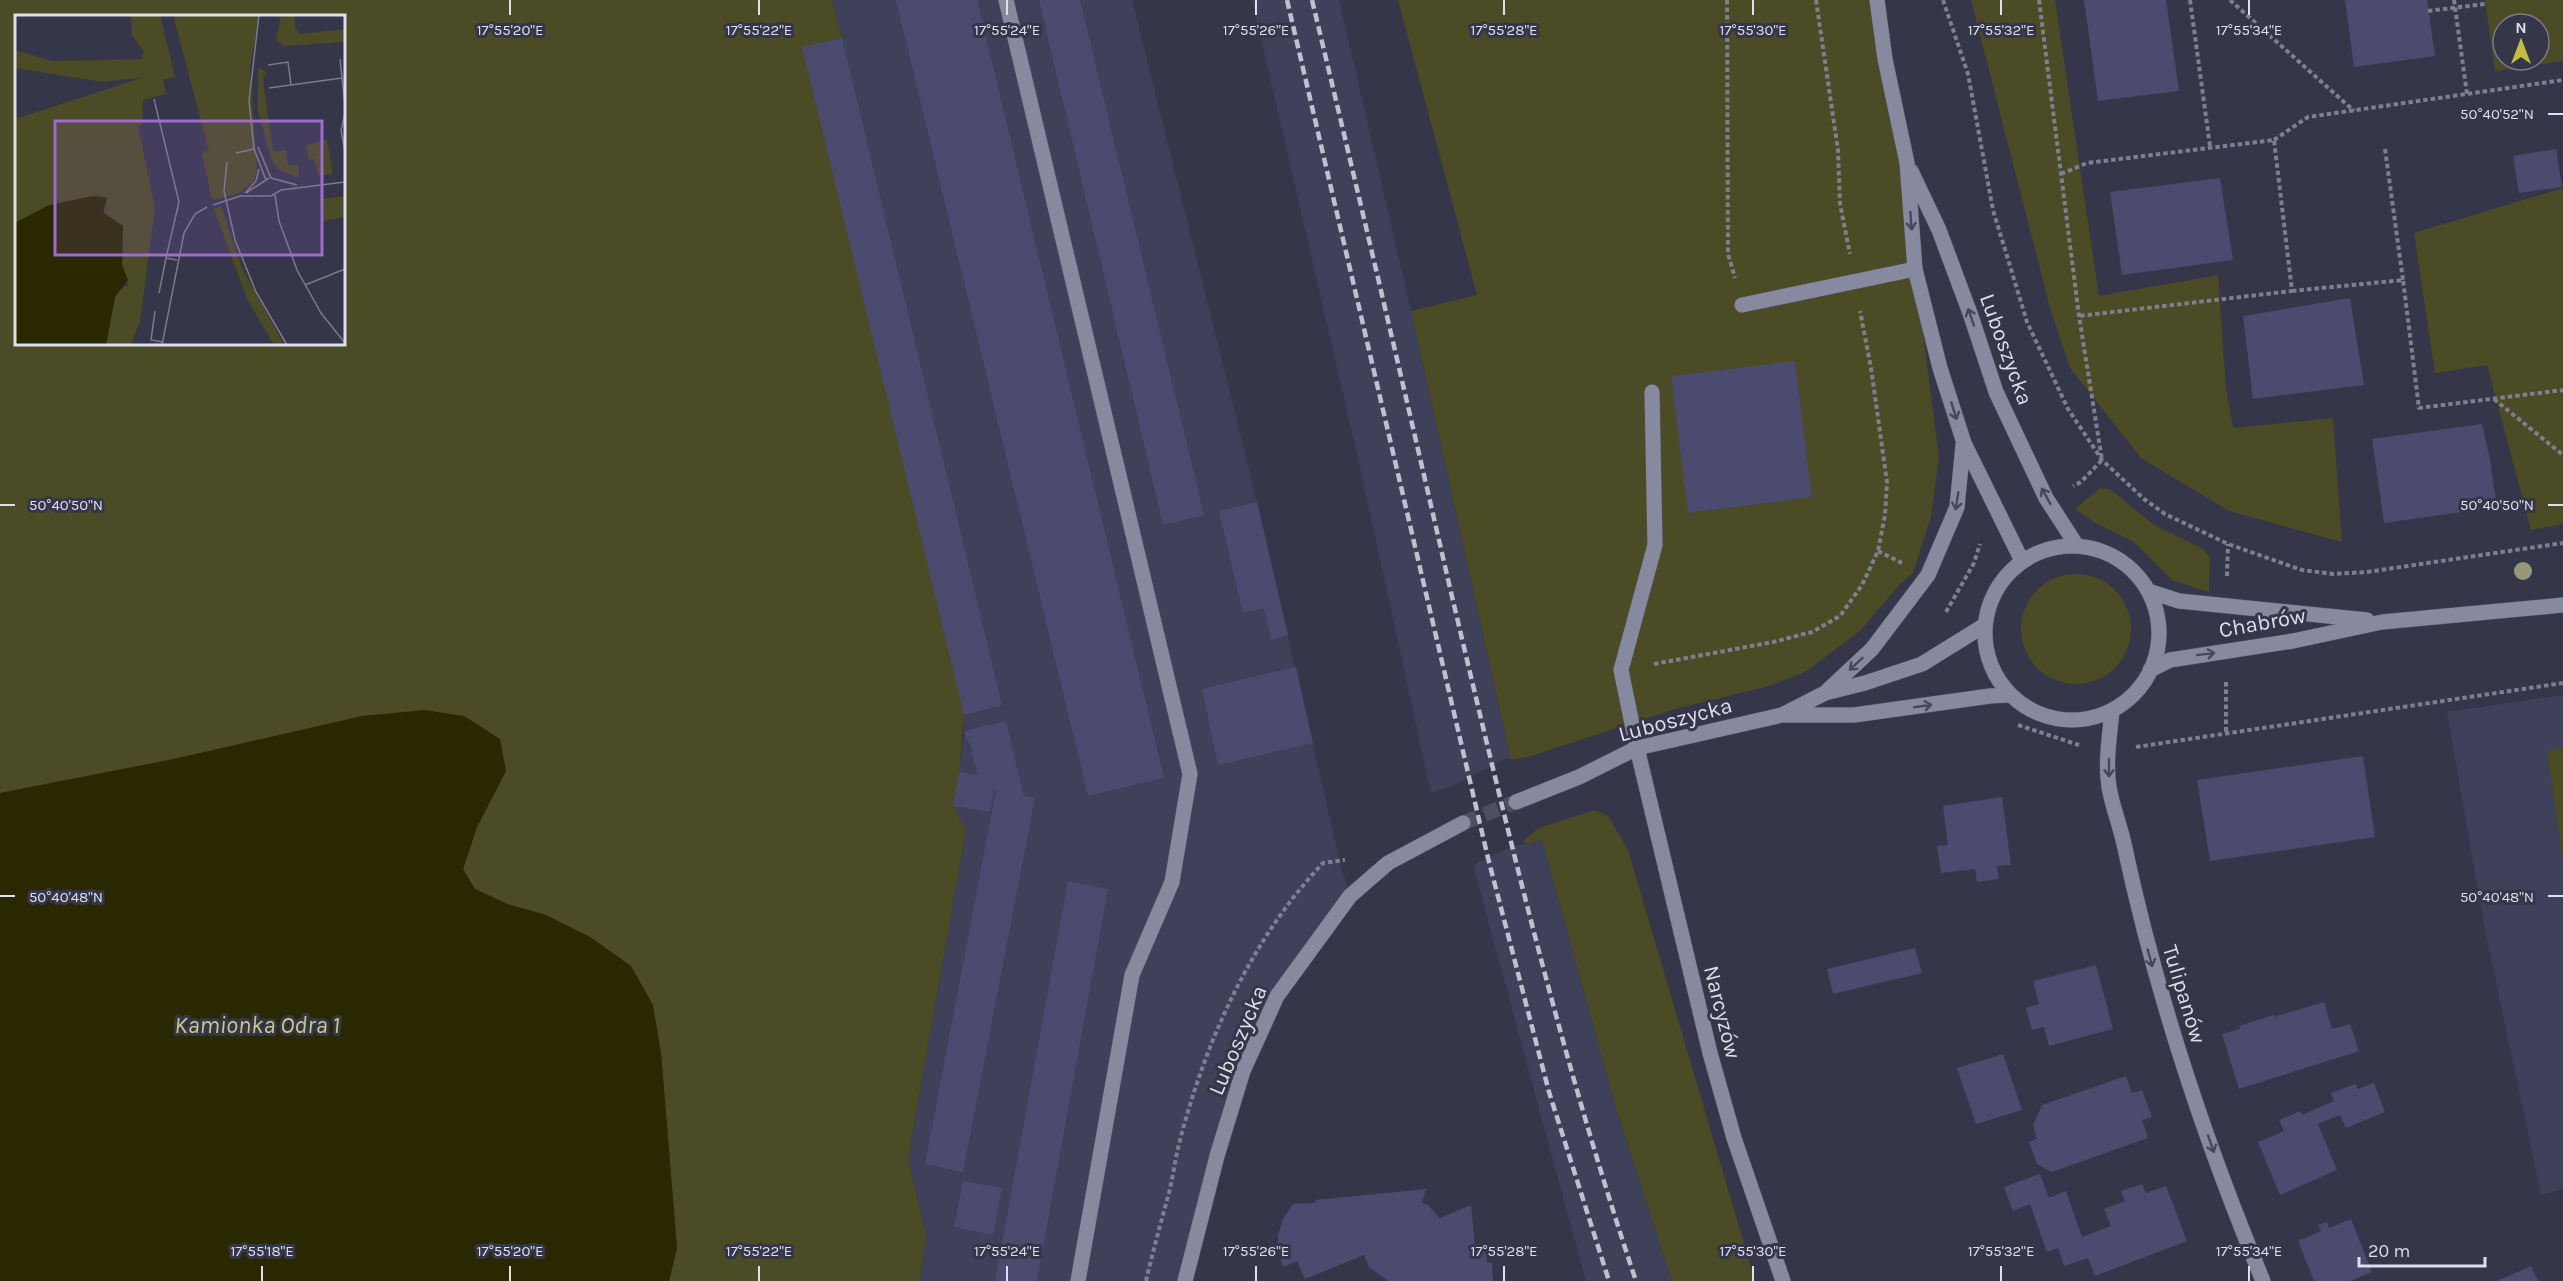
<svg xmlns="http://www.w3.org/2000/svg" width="2563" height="1281" font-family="Karla,sans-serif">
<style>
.built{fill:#3f4059}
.green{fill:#4b4b25;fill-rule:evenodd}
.water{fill:#292800}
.building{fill:#4a4b6e}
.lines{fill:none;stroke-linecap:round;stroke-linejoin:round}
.minor-tunnel{stroke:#4e4f61;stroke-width:15;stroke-dasharray:15 8;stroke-linecap:butt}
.minor-casing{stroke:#525363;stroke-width:16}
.path{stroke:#7e7f8f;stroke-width:4;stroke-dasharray:4.5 3;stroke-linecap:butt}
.minor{stroke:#87899f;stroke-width:15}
.rail{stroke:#c0c1cf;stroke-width:4.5;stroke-dasharray:9 4.5;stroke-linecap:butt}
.tree{fill:#97987a}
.oneway{stroke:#45475a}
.ticks{fill:none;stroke:#dedfec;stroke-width:2}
.labels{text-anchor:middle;stroke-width:6;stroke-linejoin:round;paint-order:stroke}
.street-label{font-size:22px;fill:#dedfec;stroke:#353649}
.water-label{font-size:24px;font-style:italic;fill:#c9c986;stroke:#353649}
.inset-road{fill:none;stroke:#797a8a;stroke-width:1.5}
.view{fill:#9e6bcf;fill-opacity:0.15;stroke:#9e6bcf;stroke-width:3}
.inset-edge{fill:none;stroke:#dedfec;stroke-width:3}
.ticks-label{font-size:15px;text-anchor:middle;fill:#dedfec;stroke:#353649;stroke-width:6;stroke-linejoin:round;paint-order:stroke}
</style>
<rect width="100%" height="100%" fill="#353649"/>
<path class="built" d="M832 0H1132L1257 502 1341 867 1350 896 1277 996 1243 1071 1185 1281H920L926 1236 908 1158 966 830 953 806 964 733V715L842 38Z
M1252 0H1339L1411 311 1511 760 1506 758 1454 785 1431 793 1357 454Z
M2563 695V1189L2541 1195 2484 925 2447 712Z
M1542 840 1618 1115 1672 1281H1586L1584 1274 1473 865 1511 847Z"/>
<path class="green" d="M0 0H832L842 38 964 715 959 772 953 805 966 830 908 1158 926 1236 920 1281H669L677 1248 661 1053 631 966 590 937 546 915 507 904 475 889 463 870 477 827 506 771 261 739 174 759 0 793ZM16 16H344V344H16Z
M1398 0H1877L1915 269 1939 458 1931 516 1913 573 1899 585 1861 630 1807 671 1769 686 1675 709 1531 756 1511 760 1411 311 1477 295Z
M1971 0H2055L2099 296 2218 275 2226 388 2233 428 2333 418 2342 542 2229 511 2141 458 2070 368 2049 304Z
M2485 0H2563V61L2495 71ZM2503 24H2539V60H2503Z
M2563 188V524L2531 530 2487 365 2435 373 2414 233Z
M2100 488 2110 489 2154 525 2203 549 2210 558 2209 592 2172 580 2134 542 2094 522 2075 509Z
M2021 629a55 55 0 1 1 110 0a55 55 0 1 1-110 0Z
M2563 748V861L2547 751Z
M1594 810 1608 816 1628 850 1755 1281H1672L1618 1115 1542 840 1525 844 1524 840 1539 828Z"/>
<path class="water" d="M424 710 464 716 500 739 506 771 477 827 463 869 475 889 507 904 546 915 590 937 631 966 653 1005 661 1053 677 1248 669 1281H0V793L174 759 362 716Z"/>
<path class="building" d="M896 0H977L1164 778 1088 796Z
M1039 0H1080L1204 515 1163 525Z
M2084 0H2166L2179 91 2098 101Z
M2345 0H2427L2435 56 2354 67Z
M842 38 1002 705 964 715 802 47Z
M2556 149 2562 187 2519 193 2513 156Z
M2220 178 2233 260 2122 275 2110 192Z
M2350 298 2364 385 2253 399 2243 316Z
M1795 361 1812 497 1688 513 1671 376Z
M2482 424 2490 459 2497 507 2384 523 2372 439Z
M1257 502 1288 635 1271 640 1264 608 1243 613 1219 511Z
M1296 667 1313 743 1218 765 1202 689Z
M1006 721 1024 796 1035 798 963 1172 925 1164 996 790 994 789 990 812 953 806 959 772 978 775 971 751H973L964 733 968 730Z
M2363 756 2375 837 2210 861 2197 780Z
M2002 797 2011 865 1997 866 1999 879 1977 882 1975 869 1941 873 1937 846 1948 845 1943 806Z
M1068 881 1108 889 1037 1281H995Z
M1915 948 1922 973 1833 994 1827 969Z
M2096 965 2113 1029 2049 1046 2044 1027 2032 1030 2026 1008 2039 1004 2033 981Z
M2324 1002 2332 1029 2350 1024 2359 1051 2239 1089 2222 1034 2240 1029 2239 1026 2273 1015 2274 1017Z
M2003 1054 2022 1110 1976 1124 1957 1068Z
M2126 1076 2132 1093 2142 1090 2152 1117 2142 1120 2148 1138 2052 1172 2037 1164 2029 1142 2037 1139 2033 1125 2042 1105Z
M2374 1083 2385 1112 2346 1128 2340 1115 2318 1124 2337 1170 2280 1195 2258 1142 2284 1131 2279 1120 2300 1111 2302 1115 2334 1101 2331 1093 2355 1084 2358 1089Z
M2040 1174 2049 1198 2066 1191 2082 1237 2111 1226 2104 1209 2125 1201 2121 1191 2142 1184 2146 1193 2166 1186 2187 1241 2095 1276 2088 1258 2064 1266 2058 1248 2047 1252 2030 1204 2013 1211 2004 1187Z
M963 1181 1002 1188 993 1235 954 1227Z
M1426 1189 1422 1203 1428 1205 1440 1218 1471 1205 1475 1244 1485 1243 1487 1262 1492 1263 1493 1281H1388L1369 1267 1364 1255 1305 1279 1297 1261 1283 1267 1278 1251V1235L1283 1219 1293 1204 1316 1203 1315 1200Z
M2351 1219 2372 1272 2350 1281H2314L2298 1241 2321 1231 2318 1225 2327 1222 2329 1228Z
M2531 1266 2538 1281H2497Z"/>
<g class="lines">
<path class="minor-tunnel" d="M1463 823 1516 802"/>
<defs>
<path id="minor" d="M1006 0 1190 774 1172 882 1132 975 1078 1281
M1877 0 1885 59 1907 163 1915 269 1940 368 1964 443 2022 561
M1911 171 1939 230 1971 316 1996 392 2046 498 2077 546
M1742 305 1915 269
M1652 392 1655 545 1621 670 1637 748 1710 1053 1734 1138 1783 1281
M1985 633a87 87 0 1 1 174 0a87 87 0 1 1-174 0Z
M2148 591 2179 601 2367 620
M2150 670 2170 660 2293 641 2382 622 2563 605
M1827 691 1872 649 1928 575 1957 507 1963 445
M2112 710C2110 734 2105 762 2109 787 2112 806 2120 825 2124 844 2156 994 2204 1139 2263 1281
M1785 715H1854L1990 696 2011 695
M1516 802 1579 777 1637 748 1782 715 1825 693 1865 683 1922 664 1985 625
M1185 1281 1217 1156 1243 1071 1277 996 1350 896 1388 863 1463 823"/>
</defs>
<use href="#minor" class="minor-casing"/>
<path class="path" d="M1727 0 1728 254 1735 278
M1816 0 1838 150 1840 204 1850 254
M1943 0 1968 74 1993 210 2027 322 2068 409 2102 460 2144 499 2165 514 2228 544 2302 570 2333 574 2367 572 2563 543
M2039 0 2079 316 2102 460 2081 482 2073 486
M2190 0 2210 146
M2230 0 2354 111
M2454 0 2467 94
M2428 11 2485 4
M2274 140 2308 117 2563 80
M2385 149 2403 280
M2061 174 2087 163 2274 140 2292 291 2079 316
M2292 291 2403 280 2419 408 2563 390
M2494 399 2563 455
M1878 551 1902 563
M2227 576 2228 544
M1946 612 1974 563 1980 544
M1654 664 1773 642 1812 632 1840 616 1862 585 1878 551 1885 515 1887 482 1871 368 1860 311
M2226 682V732
M2018 725 2079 745
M2136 747 2563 683
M1146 1281C1153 1251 1161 1222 1169 1193 1173 1177 1175 1160 1179 1144 1205 1042 1251 939 1323 863L1345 860"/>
<use href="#minor" class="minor"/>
<path class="rail" d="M1287 0 1488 858 1549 1092 1609 1281
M1312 0C1359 196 1405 392 1450 588 1505 821 1560 1054 1636 1281"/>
</g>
<circle class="tree" cx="2523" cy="571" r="9"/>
<defs><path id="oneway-shaft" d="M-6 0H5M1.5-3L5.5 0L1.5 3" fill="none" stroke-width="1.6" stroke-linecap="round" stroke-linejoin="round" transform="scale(1.5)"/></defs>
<g class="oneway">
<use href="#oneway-shaft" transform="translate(1911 221) rotate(86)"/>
<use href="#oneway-shaft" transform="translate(1971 317) rotate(-109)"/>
<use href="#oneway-shaft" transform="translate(1954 411) rotate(73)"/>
<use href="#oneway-shaft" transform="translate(2046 496) rotate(-119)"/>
<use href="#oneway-shaft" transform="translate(1957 501) rotate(99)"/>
<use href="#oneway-shaft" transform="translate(2206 654) rotate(-7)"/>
<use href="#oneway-shaft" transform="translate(1856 664) rotate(137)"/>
<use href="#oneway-shaft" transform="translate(1923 706) rotate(-8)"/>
<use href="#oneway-shaft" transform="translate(2109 768) rotate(90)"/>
<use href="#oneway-shaft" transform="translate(2150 958) rotate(75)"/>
<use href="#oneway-shaft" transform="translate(2211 1144) rotate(71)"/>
</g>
<path class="ticks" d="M510 0V15M759 0V15M1007 0V15M1256 0V15M1504 0V15M1753 0V15M2001 0V15M2249 0V15M2548 114H2563M0 505H15M2548 505H2563M0 896H15M2548 896H2563M262 1266V1281M510 1266V1281M759 1266V1281M1007 1266V1281M1256 1266V1281M1504 1266V1281M1753 1266V1281M2001 1266V1281M2249 1266V1281"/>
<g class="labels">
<g class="street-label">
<text transform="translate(2007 349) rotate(70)" y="8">Luboszycka</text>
<text transform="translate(2262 622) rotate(-10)" y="8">Chabrów</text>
<text transform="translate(1675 719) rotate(-15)" y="8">Luboszycka</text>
<text transform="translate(2185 994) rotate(73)" y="8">Tulipanów</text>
<text transform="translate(1723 1012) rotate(76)" y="8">Narcyzów</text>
<text transform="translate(1237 1040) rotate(-67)" y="8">Luboszycka</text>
</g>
<g class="water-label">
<text x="257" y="1033">Kamionka Odra 1</text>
</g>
</g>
<g transform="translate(15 15)">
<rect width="330" height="330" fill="#353649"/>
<path d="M116 0H145L160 62 148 65 151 79 128 85 127 110 123 111 140 193 125 306 116 330H91L100 282 103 275 113 270 107 250 108 211 89 199 92 183 84 180 38 189 0 208V104L129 62 89 67 0 53V35L37 46 126 44 129 37 117 20ZM158 0H244L235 54 242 154 239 166 224 178 197 185 187 138 194 136ZM266 0H280V13L285 19 330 14V27L269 31 261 25ZM243 52 251 57 248 64 258 137 271 135 273 150H283L284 163 263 154 256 144 243 96ZM312 124 318 159 304 161 299 144 294 145 291 130ZM330 181V202L308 206 305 184ZM206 191 227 253 269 330H259L232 284 199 194Z" fill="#4b4b25"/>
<path d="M77 181 92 183 88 197 108 211 107 250 113 265 100 282 91 330H0V208L32 191Z" fill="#292800"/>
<path class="inset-road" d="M244 0 234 86 239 134 251 165M325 44 330 90M253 50 273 47 276 70M254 73 327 63M139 84 164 187 151 243 162 245M330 99 326 115 330 136M243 132 256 163 282 170M221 138 239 134M212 147 209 176 220 225 241 277 272 330M230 178 241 166 244 154M231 178 254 163M260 180 264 206 282 255 306 298 330 328M198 190 225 181H256L266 175 330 167M290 270 330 254M144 278 151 243M140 296 136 325 147 327M147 330 169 218 180 199 192 192"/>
<path class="view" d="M40 106H307V240H40Z"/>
<rect width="330" height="330" class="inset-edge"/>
</g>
<g class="ticks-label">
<text x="510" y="35">17°55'20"E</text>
<text x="759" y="35">17°55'22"E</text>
<text x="1007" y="35">17°55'24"E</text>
<text x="1256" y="35">17°55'26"E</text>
<text x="1504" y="35">17°55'28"E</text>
<text x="1753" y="35">17°55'30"E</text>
<text x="2001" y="35">17°55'32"E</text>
<text x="2249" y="35">17°55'34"E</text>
<text x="2497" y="119">50°40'52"N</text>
<text x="66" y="510">50°40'50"N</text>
<text x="2497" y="510">50°40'50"N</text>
<text x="66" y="902">50°40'48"N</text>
<text x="2497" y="902">50°40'48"N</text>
<text x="262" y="1256">17°55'18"E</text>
<text x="510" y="1256">17°55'20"E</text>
<text x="759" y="1256">17°55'22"E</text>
<text x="1007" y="1256">17°55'24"E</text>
<text x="1256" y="1256">17°55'26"E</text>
<text x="1504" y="1256">17°55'28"E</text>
<text x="1753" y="1256">17°55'30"E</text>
<text x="2001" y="1256">17°55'32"E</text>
<text x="2249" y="1256">17°55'34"E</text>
</g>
<g transform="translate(2521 42)"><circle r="28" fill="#353649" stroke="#797a8a" stroke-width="1.5"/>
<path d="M0-4.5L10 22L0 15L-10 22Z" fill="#c0be41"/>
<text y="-9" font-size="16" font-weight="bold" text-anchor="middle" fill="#dedfec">N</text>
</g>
<path d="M2359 1257v9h126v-9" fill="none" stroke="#dedfec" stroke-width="3"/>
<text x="2368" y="1257" font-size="18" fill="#dedfec" stroke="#353649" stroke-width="4.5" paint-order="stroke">20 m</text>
</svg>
